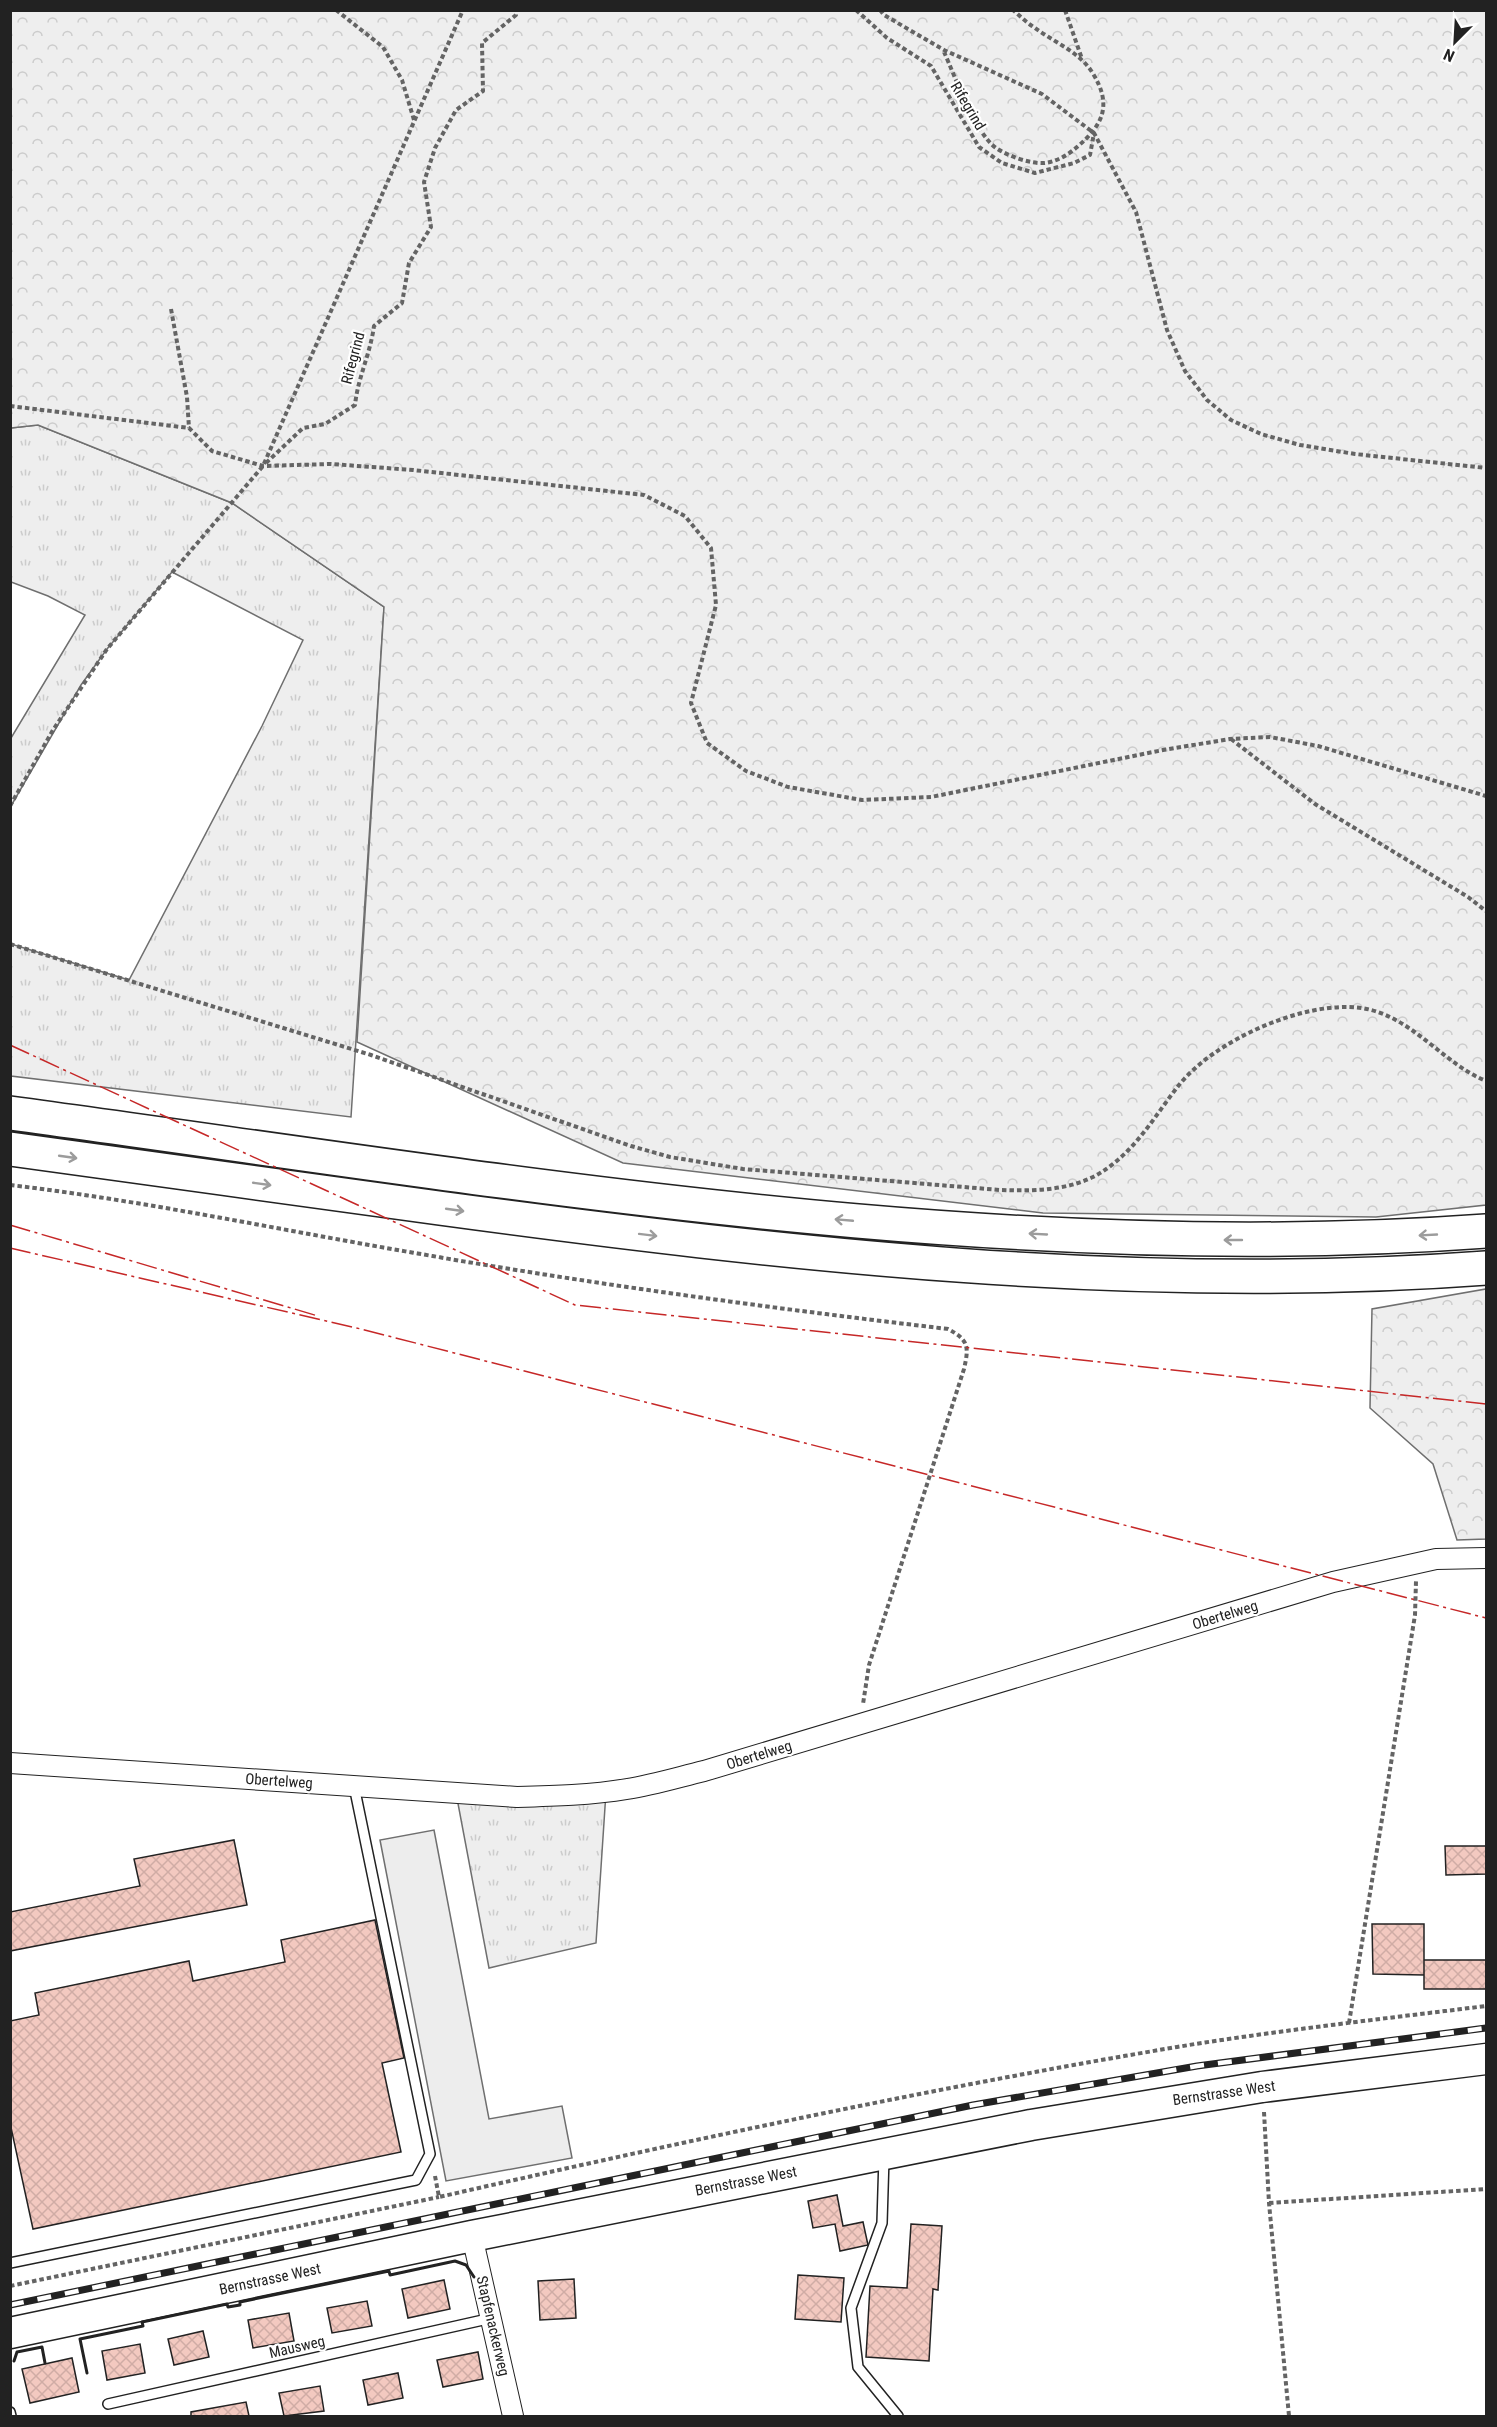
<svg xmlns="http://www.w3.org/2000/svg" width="1497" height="2427" font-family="'Roboto Condensed',sans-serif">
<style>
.grass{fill:url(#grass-tufts);stroke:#6f6f6f;stroke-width:1.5}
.forest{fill:url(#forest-crowns);stroke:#6f6f6f;stroke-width:1.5}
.parking{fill:#ededed;stroke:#6f6f6f;stroke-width:1.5}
.building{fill:url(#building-cross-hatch);stroke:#222;stroke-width:1.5}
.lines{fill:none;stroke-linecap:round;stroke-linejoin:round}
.lane-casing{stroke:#222;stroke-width:12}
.street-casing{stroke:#222;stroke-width:22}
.primary-casing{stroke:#222;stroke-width:33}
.highway-casing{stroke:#222;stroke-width:36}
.path{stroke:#646464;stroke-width:4;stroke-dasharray:4.5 3;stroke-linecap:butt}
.lane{stroke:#fff;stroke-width:9}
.street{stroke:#fff;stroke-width:20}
.primary{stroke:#fff;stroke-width:30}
.highway{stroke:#fff;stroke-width:33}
.rail-casing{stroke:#222;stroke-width:7}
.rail{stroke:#fff;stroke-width:4.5;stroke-dasharray:14;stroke-linecap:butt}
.wall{stroke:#222;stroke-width:3}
.power{stroke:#c62828;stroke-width:1.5;stroke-dasharray:21 4.5 3 4.5;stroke-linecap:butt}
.oneway{stroke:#9c9c9c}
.labels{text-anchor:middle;stroke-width:4.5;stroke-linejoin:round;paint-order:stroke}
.street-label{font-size:15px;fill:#222;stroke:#fff}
</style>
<defs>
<pattern id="grass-tufts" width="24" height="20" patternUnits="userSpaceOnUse" patternTransform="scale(1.5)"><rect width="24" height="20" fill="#eee"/><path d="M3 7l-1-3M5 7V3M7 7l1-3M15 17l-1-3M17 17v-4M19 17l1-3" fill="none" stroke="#ccc"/></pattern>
<pattern id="forest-crowns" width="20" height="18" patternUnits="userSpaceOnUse" patternTransform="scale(1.5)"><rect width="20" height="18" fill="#eee"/><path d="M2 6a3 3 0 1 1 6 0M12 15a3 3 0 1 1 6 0" fill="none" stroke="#ccc"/></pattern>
<pattern id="building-cross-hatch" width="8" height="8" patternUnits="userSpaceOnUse" patternTransform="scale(1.5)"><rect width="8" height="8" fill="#f3c9c0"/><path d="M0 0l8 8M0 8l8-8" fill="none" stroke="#d0aca5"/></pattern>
</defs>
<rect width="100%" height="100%" fill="#fff"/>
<path class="grass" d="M38 425 232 503 384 607 351 1117 11 1076V944L129 980 262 726 303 640 172 572 107 649 81 685 11 806V738L85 615 48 596 11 582V428Z
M606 1792 596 1943 489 1968 456 1793Z"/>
<path class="forest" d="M10 11H1486V1205L1376 1217 1043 1213 623 1163 357 1042 384 607 232 503 38 425 11 428Z
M1486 1289V1539L1457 1540 1433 1464 1370 1408 1372 1309Z"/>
<path class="parking" d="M434 1830 489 2119 562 2106 572 2158 446 2181 380 1840Z"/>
<path class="building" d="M234 1840 247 1905 10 1951V1912L140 1886 134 1859Z
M1445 1846H1486V1874L1446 1875Z
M375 1920 404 2058 382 2063 401 2152 33 2229 10 2123V2021L39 2015 35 1993 189 1961 193 1981 285 1962 281 1940Z
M1372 1924H1424V1975L1373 1974Z
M1424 1960H1486V1989H1424Z
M837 2195 843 2226 863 2222 868 2245 840 2251 835 2224 813 2228 808 2201Z
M911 2224 942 2226 938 2290 933 2289 929 2361 866 2357 870 2286 907 2288Z
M798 2275 844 2278 841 2322 795 2319Z
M574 2279 576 2318 540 2320 538 2281Z
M444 2280 450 2309 408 2318 402 2289Z
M367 2301 372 2326 332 2333 327 2308Z
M289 2313 294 2341 253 2348 248 2320Z
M203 2331 209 2357 174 2365 168 2339Z
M140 2344 145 2373 107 2380 102 2351Z
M478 2352 483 2379 443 2387 437 2360Z
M72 2358 79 2392 30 2403 22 2369Z
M398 2373 403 2398 368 2405 363 2380Z
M320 2386 324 2411 284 2416 279 2393Z
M246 2402 249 2416H191V2412Z"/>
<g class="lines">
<defs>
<path id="lane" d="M884 2157 882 2223 851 2308 858 2367 898 2416
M10 2263 416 2180 430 2154 354 1786
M108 2404 492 2318
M10 2412 11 2416"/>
<path id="street" d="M10 1763 517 1797C554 1796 591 1795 627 1789 653 1785 679 1777 704 1771L1333 1582 1436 1559 1486 1558
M472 2236 513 2416"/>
<path id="primary" d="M10 2333 472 2236 1031 2125 1262 2087 1486 2059"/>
<path id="highway" d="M10 1113C499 1179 991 1267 1486 1231
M10 1149C153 1169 296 1188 439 1208 786 1255 1136 1294 1486 1268"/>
</defs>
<use href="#lane" class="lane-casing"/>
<use href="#street" class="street-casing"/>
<use href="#primary" class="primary-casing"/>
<use href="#highway" class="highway-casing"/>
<path class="path" d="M336 10 383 47 402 80 414 120
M856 10 887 38 931 66 979 147 1002 163 1035 173 1074 163 1090 155 1094 133
M880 10 884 15 944 50 1042 94 1094 133 1136 212 1167 330 1185 371 1207 400 1231 420 1261 434 1300 445 1355 454 1486 468
M1065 10 1082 59
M944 52C955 76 975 133 996 148 1008 156 1030 164 1044 163 1056 162 1068 155 1077 147 1103 125 1113 105 1092 72 1079 52 1054 42 1035 28 1027 23 1020 16 1013 10
M171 309 187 397 189 428
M10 406 189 428 212 451 263 466 331 464 413 470 644 495 685 516 711 548 716 605 691 703 707 743 746 771 788 787 862 800 931 797 1163 750 1230 739 1270 737 1318 746 1486 796
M266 463 303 428 325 424 355 405C358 377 370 355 374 326L402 303 409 263 431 227 424 182 435 148 456 110 483 91 482 43 516 15V10
M1231 739 1315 804 1468 897 1486 911
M10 806 53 730 107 649 263 466 463 10
M10 944 371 1055 631 1146 670 1157 743 1169 1000 1190C1031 1191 1064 1191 1093 1177 1133 1156 1153 1118 1179 1085 1215 1040 1304 1000 1362 1008 1412 1016 1442 1063 1486 1081
M10 1185C146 1201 280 1230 415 1253 592 1284 770 1308 948 1329 969 1340 969 1347 964 1369L869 1665 863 1704
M1349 2023 1415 1615 1416 1581
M1264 2112 1269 2203 1289 2416
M435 2176 439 2197C690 2140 941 2086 1195 2044 1292 2029 1389 2018 1486 2006
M1269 2203 1486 2189
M10 2286 439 2197"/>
<use href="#lane" class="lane"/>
<use href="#street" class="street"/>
<use href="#primary" class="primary"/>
<use href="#highway" class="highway"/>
<defs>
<path id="rail" d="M10 2305 973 2105 1197 2066 1486 2028"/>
</defs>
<use href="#rail" class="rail-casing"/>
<use href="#rail" class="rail"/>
<path class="wall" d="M14 2361 17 2352 42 2347 45 2363
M87 2373 80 2339 143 2326 142 2322 227 2304 228 2307 240 2305V2302L389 2271 390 2275 455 2261 466 2265 474 2277"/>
<path class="power" d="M10 1045 575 1305 1486 1404
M10 1225 318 1316
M10 1248 361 1329 1486 1618"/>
</g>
<defs><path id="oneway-shaft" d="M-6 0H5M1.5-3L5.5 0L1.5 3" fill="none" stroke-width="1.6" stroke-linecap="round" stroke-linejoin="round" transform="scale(1.5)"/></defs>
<g class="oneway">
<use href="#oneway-shaft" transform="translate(68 1157) rotate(8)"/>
<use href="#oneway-shaft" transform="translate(262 1184) rotate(8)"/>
<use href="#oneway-shaft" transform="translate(455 1210) rotate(8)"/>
<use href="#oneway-shaft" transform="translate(844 1220) rotate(-175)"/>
<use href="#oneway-shaft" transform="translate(1038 1234) rotate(-177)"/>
<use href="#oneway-shaft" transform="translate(648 1235) rotate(7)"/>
<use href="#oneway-shaft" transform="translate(1428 1235) rotate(177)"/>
<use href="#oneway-shaft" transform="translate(1233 1240) rotate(-180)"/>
</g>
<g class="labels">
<g class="street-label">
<text transform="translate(968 106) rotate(59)" y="5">Rifegrind</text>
<text transform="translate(353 358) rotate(-75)" y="5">Rifegrind</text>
<text transform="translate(1225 1615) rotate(-17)" y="5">Obertelweg</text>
<text transform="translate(759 1755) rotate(-17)" y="5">Obertelweg</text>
<text transform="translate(279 1781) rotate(4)" y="5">Obertelweg</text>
<text transform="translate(1224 2093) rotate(-8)" y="5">Bernstrasse West</text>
<text transform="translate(746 2181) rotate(-11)" y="5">Bernstrasse West</text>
<text transform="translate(270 2279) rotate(-12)" y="5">Bernstrasse West</text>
<text transform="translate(493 2326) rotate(77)" y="5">Stapfenackerweg</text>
<text transform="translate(297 2347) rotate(-13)" y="5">Mausweg</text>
</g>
</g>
<rect width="1497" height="2427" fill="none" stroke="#222222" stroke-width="24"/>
<g transform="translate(1455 42) rotate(204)" stroke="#ffffff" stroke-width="4.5" paint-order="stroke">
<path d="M0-4.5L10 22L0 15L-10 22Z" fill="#222222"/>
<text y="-9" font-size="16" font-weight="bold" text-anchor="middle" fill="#222222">N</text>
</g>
</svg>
